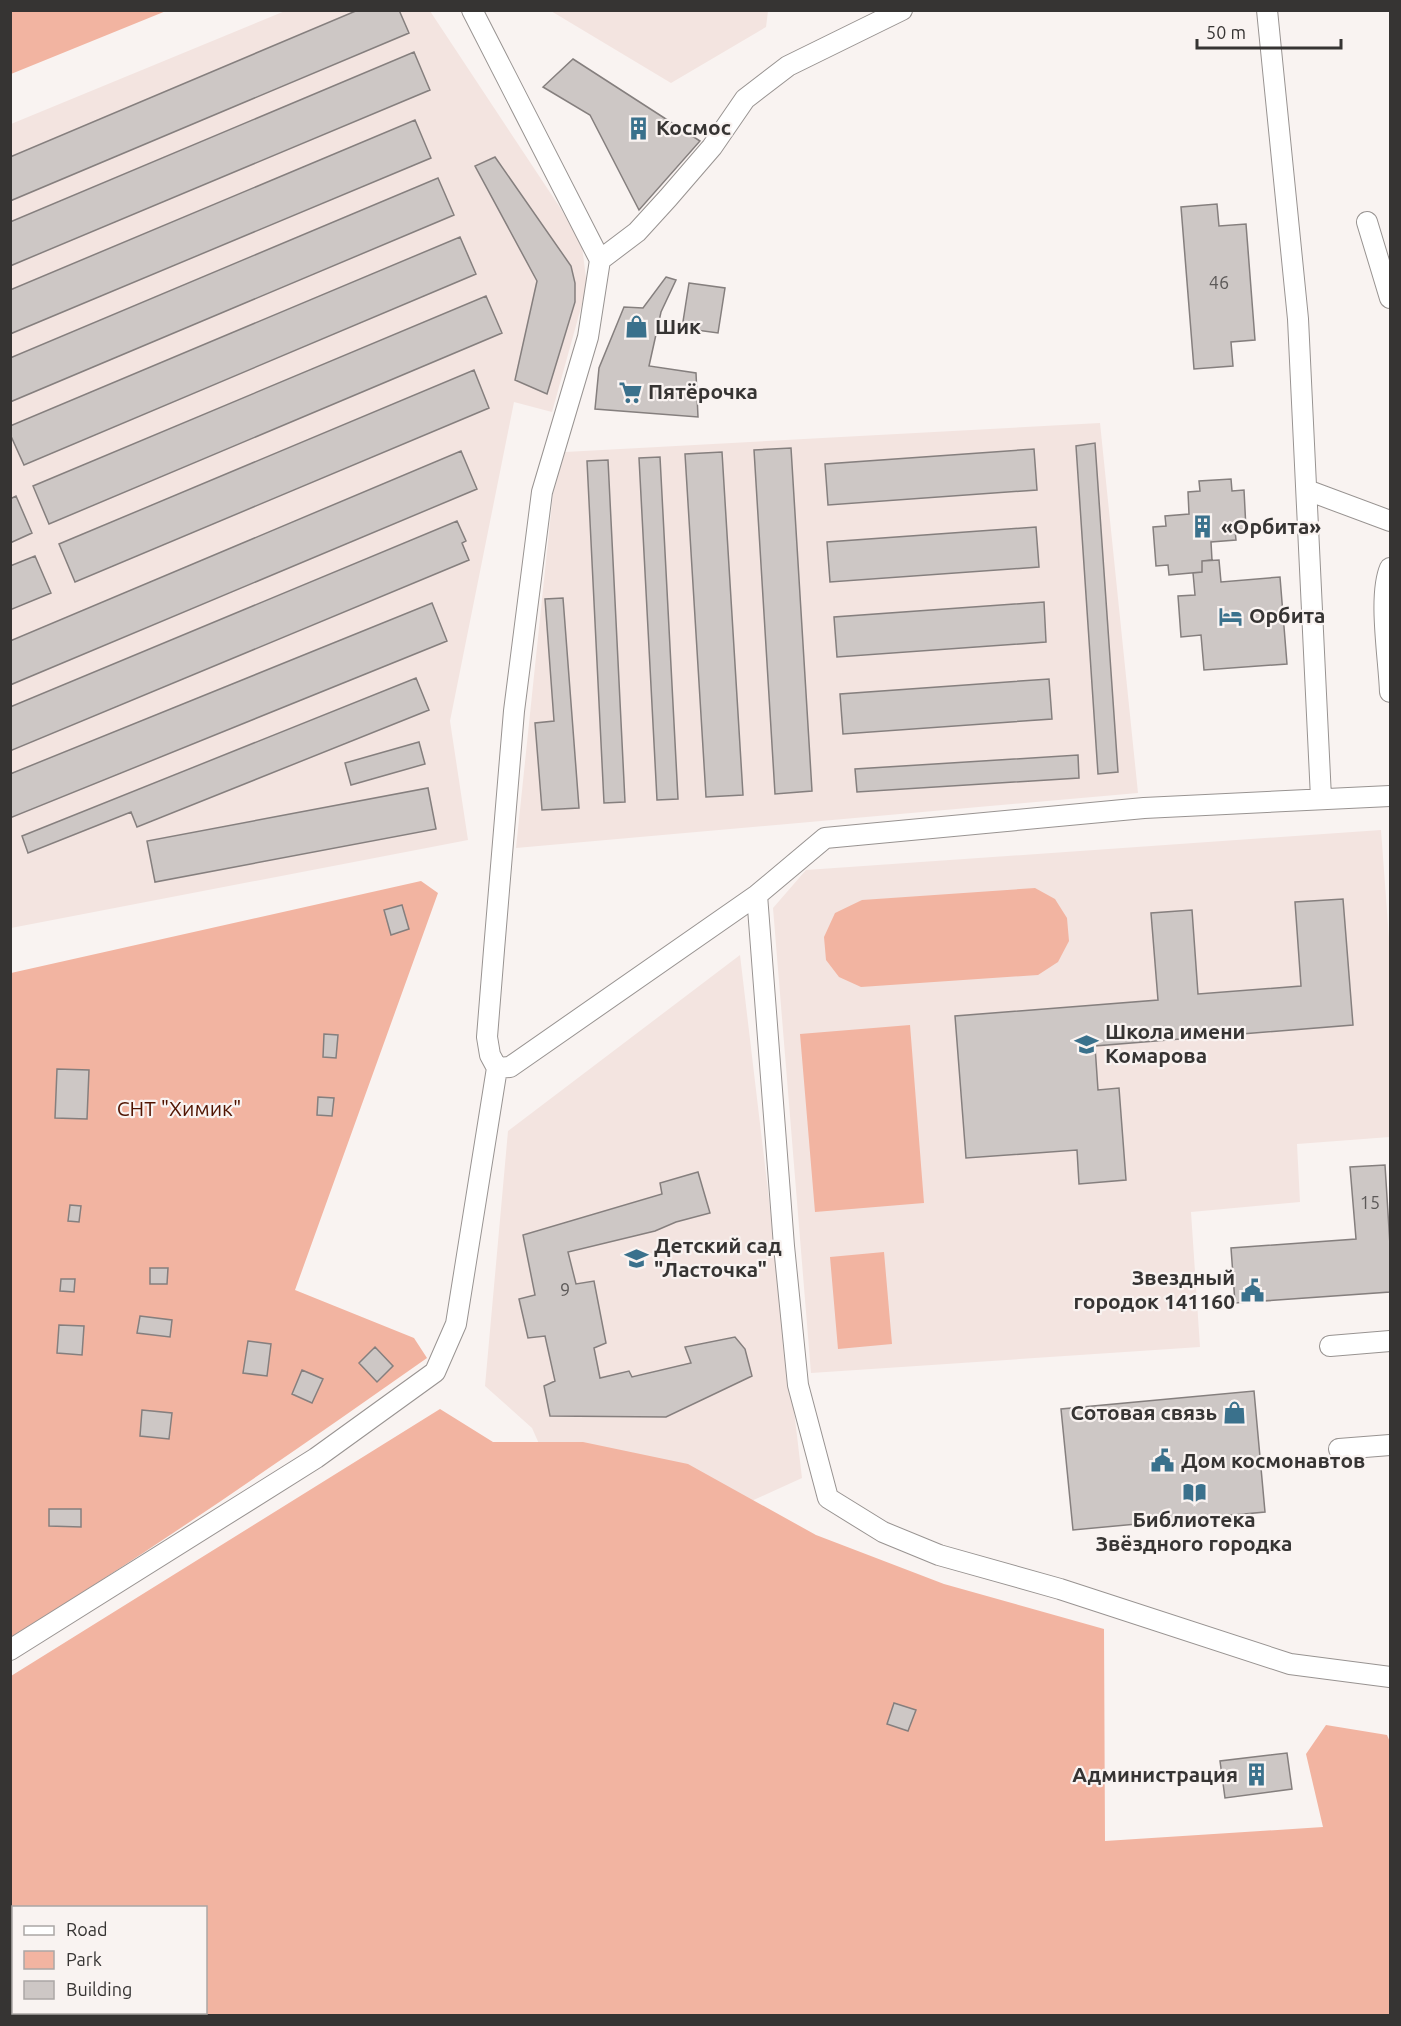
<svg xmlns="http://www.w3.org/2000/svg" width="1401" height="2026" font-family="Ubuntu,sans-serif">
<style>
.built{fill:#f3e4e0}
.green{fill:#f2b4a1;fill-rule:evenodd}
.building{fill:#cdc7c5;stroke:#857f7e;stroke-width:1.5}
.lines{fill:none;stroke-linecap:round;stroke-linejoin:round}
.street-casing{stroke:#989391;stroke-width:22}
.street{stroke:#fff;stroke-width:20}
.labels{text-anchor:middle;stroke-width:4.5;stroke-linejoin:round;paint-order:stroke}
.number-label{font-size:18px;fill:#5c5958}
.poi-label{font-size:21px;font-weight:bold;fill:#363433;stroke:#f9f3f1;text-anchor:start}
.park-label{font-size:21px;fill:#501401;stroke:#f9f3f1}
</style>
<rect width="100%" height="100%" fill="#f9f3f1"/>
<path class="built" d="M285 11H430L561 209 582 246 587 286 552 412 514 402 450 721 468 840 11 928V124Z
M551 11H768L766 27 671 83Z
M1100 423 1138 793 516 848 553 494 565 452Z
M1381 830 1390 952V1137L1297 1144 1300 1202 1191 1212 1200 1347 811 1373 773 908 806 870Z
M740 955 802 1478 596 1572 532 1428 485 1386 508 1131Z"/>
<path class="green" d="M11 10H166V11L11 74Z
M421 881 438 893 295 1290 414 1338 427 1358C290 1454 153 1550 11 1637V973Z
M1035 888 1055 899 1067 918 1069 941 1058 962 1038 975 861 987 839 977 826 960 824 937 835 913 862 900Z
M910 1025 924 1203 815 1212 800 1034Z
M884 1252 892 1344 838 1349 830 1257Z
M440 1409 493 1442H583L688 1464 816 1535 944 1584 1104 1629 1105 1841 1323 1827 1306 1754 1326 1725 1387 1735 1390 1742V2015L11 2016V1676ZM14 1908H206V2012H14Z"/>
<path class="building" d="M358 10H399L409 33 10 201V157Z
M414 52 430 90 10 266V222Z
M573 59 700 141 639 210 590 115 543 87Z
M415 120 431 158 10 334V290Z
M495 157 571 266 575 283V302L547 394 515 380 537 281 475 166Z
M438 178 454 215 10 402V358Z
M1217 204 1219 226 1246 224 1255 340 1231 342 1233 366 1194 369 1181 207Z
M460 237 476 274 24 465 10 434V426Z
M666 277 676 280 661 312 649 366 696 373 698 417 595 409 599 368 624 307 643 308Z
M689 283 725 288 718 333 682 328Z
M486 296 502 333 49 524 33 486Z
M474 370 489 408 75 582 59 544Z
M1095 443 1118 772 1098 774 1076 446Z
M791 448 812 791 775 794 754 450Z
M1034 449 1037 490 828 505 825 464Z
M461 451 477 489 10 685V641Z
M722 452 743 795 706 797 685 454Z
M660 457 678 799 657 800 639 458Z
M608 460 625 802 604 803 587 461Z
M1231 479 1232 491 1244 490 1246 529 1235 530 1236 540 1211 542 1212 560 1202 561V572L1169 575 1168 565 1156 566 1153 527 1166 526 1165 516 1189 514 1188 492 1200 491 1199 481Z
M16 496 32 533 10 543V499Z
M457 521 466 541 462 543 469 560 10 751V707Z
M1036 527 1039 567 830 582 827 542Z
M35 556 51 593 10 610V566Z
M1219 560 1221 582 1280 577 1287 664 1204 670 1201 635 1181 637 1178 596 1195 595 1193 573 1202 572V561Z
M563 598 579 808 542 810 535 723 554 721 545 599Z
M1044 602 1046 642 837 657 834 617Z
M432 603 447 641 10 818V774Z
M416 678 429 710 137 827 131 812 28 853 22 836Z
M1049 679 1052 719 843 734 840 694Z
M419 742 425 764 351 785 345 763Z
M1078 755 1079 778 857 792 855 769Z
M428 788 436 829 155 882 147 841Z
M1343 899 1353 1025 1095 1046 1098 1090 1119 1088 1126 1180 1079 1184 1077 1150 966 1158 955 1016 1158 1000 1151 913 1192 910 1198 994 1301 986 1295 902Z
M402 905 409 929 391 935 384 910Z
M324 1034 338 1035 336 1058 323 1057Z
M57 1069 89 1070 87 1119 55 1118Z
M318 1097 334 1098 332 1116 317 1115Z
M1385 1165 1390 1245V1292L1235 1303 1231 1248 1356 1239 1350 1167Z
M698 1172 710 1213 676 1222 655 1231 568 1252 576 1284 594 1281 606 1343 594 1348 600 1378 629 1371 632 1377 691 1363 685 1347 735 1337 745 1349 752 1376 666 1417 550 1416 544 1386 555 1381 545 1336 528 1338 519 1299 535 1295 523 1235 662 1194 660 1183Z
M70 1205 81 1206 79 1222 68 1221Z
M150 1268H168L167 1284H150Z
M61 1279H75L74 1292 60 1291Z
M140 1316 172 1320 170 1337 137 1333Z
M59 1325 84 1326 82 1355 57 1353Z
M248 1341 271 1344 267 1376 243 1373Z
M375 1347 393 1366 377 1382 359 1363Z
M302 1370 323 1379 312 1403 292 1394Z
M1254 1391 1265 1512 1073 1530 1061 1409Z
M142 1410 172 1413 169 1439 140 1436Z
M49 1509H81V1527L49 1526Z
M894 1703 916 1710 908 1731 887 1724Z
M1287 1753 1292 1789 1225 1798 1220 1761Z"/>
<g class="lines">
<defs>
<path id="street" d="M1267 10 1298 319 1321 798
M1367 222 1390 298
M600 260 637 232 668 198 712 147 745 99 788 66 902 10
M1307 490 1390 521
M1390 568C1378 596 1389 660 1390 692
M757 895 784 1246 798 1385 828 1498 883 1532 939 1555 1060 1589 1290 1664 1390 1677
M497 1068 510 1067 757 895 825 838 1144 808 1390 796
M1330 1346 1390 1341
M1339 1449 1390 1445
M10 1650 316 1458 435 1372 456 1324 497 1068 490 1055 487 1037 494 950 514 711 542 492 588 337 600 260 472 10"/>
</defs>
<use href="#street" class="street-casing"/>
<use href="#street" class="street"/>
</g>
<defs>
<symbol id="building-bare" viewBox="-9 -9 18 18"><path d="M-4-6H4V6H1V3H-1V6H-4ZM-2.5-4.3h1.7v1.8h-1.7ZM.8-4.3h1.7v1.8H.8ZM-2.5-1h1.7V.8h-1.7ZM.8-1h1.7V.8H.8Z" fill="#3a718c" stroke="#f9f3f1" stroke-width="2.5" paint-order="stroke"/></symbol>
<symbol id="shop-bare" viewBox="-9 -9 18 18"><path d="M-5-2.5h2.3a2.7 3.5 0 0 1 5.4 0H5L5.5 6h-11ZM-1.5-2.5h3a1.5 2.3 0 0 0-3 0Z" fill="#3a718c" stroke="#f9f3f1" stroke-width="2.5" paint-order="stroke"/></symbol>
<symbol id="supermarket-bare" viewBox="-9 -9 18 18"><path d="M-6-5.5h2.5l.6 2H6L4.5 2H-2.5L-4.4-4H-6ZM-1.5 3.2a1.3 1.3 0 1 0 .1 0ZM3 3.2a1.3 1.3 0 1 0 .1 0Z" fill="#3a718c" stroke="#f9f3f1" stroke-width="2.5" paint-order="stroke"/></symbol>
<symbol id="hotel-bare" viewBox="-9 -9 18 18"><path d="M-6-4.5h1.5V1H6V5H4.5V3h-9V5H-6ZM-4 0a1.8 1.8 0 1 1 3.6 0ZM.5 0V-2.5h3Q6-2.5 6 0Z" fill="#3a718c" stroke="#f9f3f1" stroke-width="2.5" paint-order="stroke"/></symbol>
<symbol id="school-bare" viewBox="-9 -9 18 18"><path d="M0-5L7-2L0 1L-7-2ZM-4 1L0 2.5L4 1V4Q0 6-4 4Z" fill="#3a718c" stroke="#f9f3f1" stroke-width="2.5" paint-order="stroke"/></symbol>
<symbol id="civic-bare" viewBox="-9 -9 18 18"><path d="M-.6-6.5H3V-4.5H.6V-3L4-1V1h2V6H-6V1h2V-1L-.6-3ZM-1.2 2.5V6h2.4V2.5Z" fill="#3a718c" stroke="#f9f3f1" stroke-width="2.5" paint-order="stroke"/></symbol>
<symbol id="library-bare" viewBox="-9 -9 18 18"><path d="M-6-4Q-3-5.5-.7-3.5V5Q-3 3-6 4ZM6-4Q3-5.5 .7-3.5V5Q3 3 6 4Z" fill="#3a718c" stroke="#f9f3f1" stroke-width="2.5" paint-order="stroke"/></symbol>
</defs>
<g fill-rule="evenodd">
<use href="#building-bare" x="622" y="112" width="33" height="33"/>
<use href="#shop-bare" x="620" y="310" width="33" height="33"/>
<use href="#supermarket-bare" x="614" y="376" width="33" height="33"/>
<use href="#building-bare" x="1186" y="510" width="33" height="33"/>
<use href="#hotel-bare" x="1214" y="600" width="33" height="33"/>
<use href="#school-bare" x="1070" y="1028" width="33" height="33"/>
<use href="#school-bare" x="620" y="1242" width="33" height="33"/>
<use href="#civic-bare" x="1236" y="1274" width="33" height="33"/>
<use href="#shop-bare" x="1218" y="1396" width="33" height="33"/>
<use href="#civic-bare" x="1146" y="1444" width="33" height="33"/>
<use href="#library-bare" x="1178" y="1476" width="33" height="33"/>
<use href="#building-bare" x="1240" y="1758" width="33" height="33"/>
</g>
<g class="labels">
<g class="number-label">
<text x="1219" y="289">46</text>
<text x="1370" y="1209">15</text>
<text x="565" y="1296">9</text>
</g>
<g class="poi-label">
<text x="656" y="135">Космос</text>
<text x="655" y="334">Шик</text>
<text x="648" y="399">Пятёрочка</text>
<text x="1221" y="534">«Орбита»</text>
<text x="1249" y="623">Орбита</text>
<text x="1105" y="1039">Школа имени<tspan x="1105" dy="24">Комарова</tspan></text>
<text x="654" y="1253">Детский сад<tspan x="654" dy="24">"Ласточка"</tspan></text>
<text x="1235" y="1285" text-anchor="end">Звездный<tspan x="1235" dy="24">городок 141160</tspan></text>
<text x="1217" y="1420" text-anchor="end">Сотовая связь</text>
<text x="1181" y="1468">Дом космонавтов</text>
<text x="1194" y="1527" text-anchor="middle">Библиотека<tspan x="1194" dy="24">Звёздного городка</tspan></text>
<text x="1238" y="1782" text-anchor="end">Администрация</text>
</g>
<g class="park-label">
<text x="179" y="1116">СНТ "Химик"</text>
</g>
</g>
<rect width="1401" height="2026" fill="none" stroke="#363433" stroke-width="24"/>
<rect x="12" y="1906" width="195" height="108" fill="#f9f3f1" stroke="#aba7a5" stroke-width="1.5"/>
<rect x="24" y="1926" width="30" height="9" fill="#ffffff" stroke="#aba7a5" stroke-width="1.5"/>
<text x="66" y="1936" font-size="18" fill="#363433">Road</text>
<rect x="24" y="1951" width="30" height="18" fill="#f2b4a1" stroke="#aba7a5" stroke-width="1.5"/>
<text x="66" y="1966" font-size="18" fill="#363433">Park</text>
<rect x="24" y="1981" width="30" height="18" fill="#cdc7c5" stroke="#aba7a5" stroke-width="1.5"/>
<text x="66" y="1996" font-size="18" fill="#363433">Building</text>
<path d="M1197 39v9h144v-9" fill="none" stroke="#363433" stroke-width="3"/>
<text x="1206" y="39" font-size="18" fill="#363433" stroke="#f9f3f1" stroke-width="4.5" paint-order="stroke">50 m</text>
</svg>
